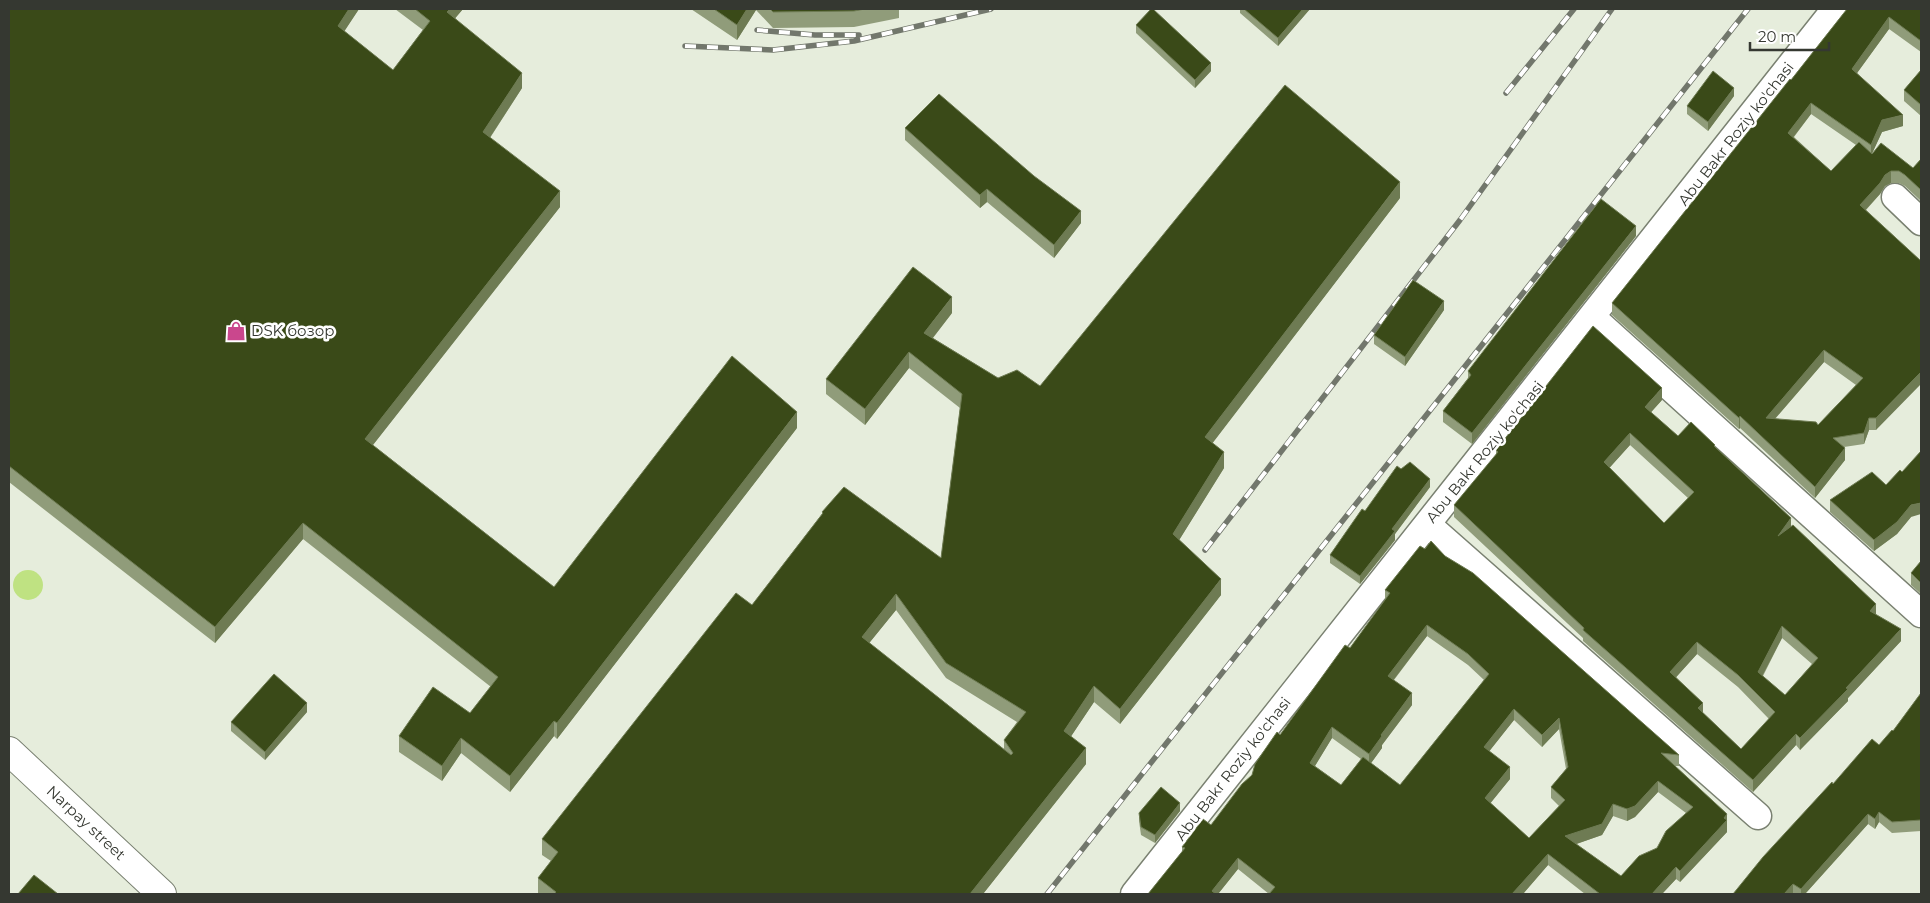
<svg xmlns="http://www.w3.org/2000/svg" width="1930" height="903" font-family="Montserrat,sans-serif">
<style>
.water{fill:#bfe282}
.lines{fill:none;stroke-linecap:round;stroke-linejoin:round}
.minor-casing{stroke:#7a8171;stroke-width:29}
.secondary-casing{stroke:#7a8171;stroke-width:30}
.minor{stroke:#fff;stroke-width:26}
.secondary{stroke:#fff;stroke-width:28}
.rail-casing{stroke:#72776c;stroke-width:5.5}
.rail{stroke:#fff;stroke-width:4;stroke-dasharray:11;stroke-linecap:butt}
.wall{fill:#909c7a;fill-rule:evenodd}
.shaded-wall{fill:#6e7b53}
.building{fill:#3a4a18;stroke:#6e7b53;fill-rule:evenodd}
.labels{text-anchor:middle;stroke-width:5;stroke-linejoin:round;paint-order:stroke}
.street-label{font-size:15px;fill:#353831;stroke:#fff}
.poi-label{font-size:15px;fill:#353831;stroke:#fff;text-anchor:start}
</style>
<rect width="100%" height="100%" fill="#e6eddc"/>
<path class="water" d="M13 585a15 15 0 1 1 30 0a15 15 0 1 1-30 0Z"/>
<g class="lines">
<defs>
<path id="minor" d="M1895 197 1921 222
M1592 317 1921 614
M1427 524 1758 816
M1134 894 1835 9"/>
<path id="secondary" d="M9 751 162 894"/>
</defs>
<use href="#minor" class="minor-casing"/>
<use href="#secondary" class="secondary-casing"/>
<use href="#minor" class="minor"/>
<use href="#secondary" class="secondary"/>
<defs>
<path id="rail" d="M757 30 815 35H859
M685 46 773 50 854 41 991 9
M1506 93 1574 9
M1205 550 1460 220 1612 9
M1047 894 1748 9"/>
</defs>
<use href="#rail" class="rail-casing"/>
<use href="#rail" class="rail"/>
</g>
<path class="wall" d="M9 9H359L344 31 393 70 423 30 395 9H463L455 18 522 88 490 138 560 207 373 445 554 587 797 428 557 739 554 736 510 792 461 753 442 781 399 752V736L470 713 491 687 303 539 215 643 9 482Z
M691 9H899V18L854 27 773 28 756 10 737 40Z
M1240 9H1310L1278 46 1240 13Z
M1847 9H1921V52L1889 29 1857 73 1903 126 1882 132 1872 153 1913 168 1921 159V201L1905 186 1899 183H1891L1885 186 1880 194 1866 210 1921 261 1876 430H1869L1864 444 1844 447 1845 460 1815 498 1740 428 1739 429 1612 315V303L1791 80ZM1811 114 1856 145 1831 171 1794 137ZM1824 362 1856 385 1818 425 1775 419Z
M1136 25 1211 71 1195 88 1136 33Z
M1921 70V116L1904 101V90Z
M1734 96 1708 131 1687 114V106Z
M905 128 1081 223 1054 258 987 202 980 208 905 140Z
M1400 198 1212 443 1224 468 1179 540 1221 595 1120 724 1094 702 1071 736 1086 764 983 894H539L538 893V878L551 861 542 855V839L752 605 822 514V512L941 558 960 408 909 368 865 425 826 394V379L952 313 933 338 998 378 1040 386ZM896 610 946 678 1017 722 1004 740V749L869 643Z
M1636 236 1472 444 1443 422V411L1468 378V371Z
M1444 310 1405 366 1374 344V335Z
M1662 400 1651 412 1678 436 1715 447 1901 641 1848 698V701L1800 750 1796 745 1753 792 1583 641V638L1454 517V505L1496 455V450ZM1630 445 1688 498 1664 523 1609 468ZM1782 638 1812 664 1785 695 1763 676ZM1697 654 1738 687 1769 719 1741 749 1703 713 1676 677Z
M1401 469 1430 487 1395 534V540L1360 584 1330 563V555L1365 511Z
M1902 472 1911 517 1897 534 1874 551 1830 512V500L1886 485Z
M1425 549 1445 556 1679 755V766H1675L1727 814V832L1680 882 1676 879 1662 894H1585L1548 865 1523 894H1269L1238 869 1218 894H1148L1182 852V847L1211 825 1252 775 1280 735 1350 648 1385 600V590ZM1427 636 1468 665 1484 680 1400 785 1371 763 1382 748V745L1412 705 1394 680ZM1514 720 1542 747 1559 729 1566 769 1551 787V798L1559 806 1529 838 1490 803 1510 779 1489 751ZM1332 738 1361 759 1341 785 1315 766ZM1658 792 1686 813 1657 848 1621 876 1576 844 1602 835 1613 816 1627 821 1635 817Z
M1921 561V594L1911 585V573Z
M1921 693V831L1892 833 1879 822 1875 829 1868 824 1805 894H1733L1833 784 1879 745 1893 731Z
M307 712 265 760 231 731V722Z
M1180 811 1155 843 1141 835 1139 821V813Z"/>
<path class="shaded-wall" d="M349 9H359L338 41V26Z
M450 9H463L447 28V12Z
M747 9H756V10L737 40V25Z
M1303 9H1310L1278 46V38Z
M1889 17V29L1852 80V69Z
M1211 63V71L1195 88V80Z
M522 73V88L483 148V132Z
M1734 88V96L1708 131V122Z
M1811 103V114L1788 144V133Z
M1903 115V126L1882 132 1871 156V145L1882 120Z
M1891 171V183L1885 186 1880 194 1860 216V205L1885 175Z
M1400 182V198L1205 453V437Z
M987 189V202L980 208V195Z
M560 191V207L365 455V439Z
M1081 211V223L1054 258V245Z
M1636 226V236L1472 444V433Z
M952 297V313L924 349V333Z
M1444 301V310L1405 366V357Z
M1824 350V362L1766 429V418Z
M909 352V368L865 425V409Z
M1921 372V384L1876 430V418Z
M1662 388V400L1645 419V407Z
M797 412V428L557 739V723Z
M1740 416V428L1739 429V418Z
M1869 418V430L1864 444V433Z
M1630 433V445L1604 474V462Z
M1845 448V460L1815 498V487Z
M1224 452V468L1173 550V534Z
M1430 479V487L1395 534V540L1360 584V576L1392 529Z
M1921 503V514L1911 517 1897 534 1874 551V540L1911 505Z
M1791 518V530L1778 536Z
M303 523V539L215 643V627Z
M1221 579V595L1120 724V709Z
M896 594V610L862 652V637Z
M1876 604V616L1870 611Z
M1427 625V636L1388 687V676Z
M1782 626V638L1758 684V672Z
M1901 629V641L1848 698V701L1800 750V738Z
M1697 642V654L1670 684V672Z
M1094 686V702L1064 747V731Z
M1412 693V705L1382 745V748L1369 766V754L1381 735Z
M307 703V712L265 760V752Z
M1703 703V715L1698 708Z
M1514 709V720L1484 758V747Z
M1559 718V729L1542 747V735Z
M554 721V736L510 792V776Z
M1332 727V738L1310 774V763Z
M1796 734V745L1753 792V780Z
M461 738V753L442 781V766Z
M1086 748V764L983 894H970Z
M1510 767V779L1485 810V798Z
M1658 781V792L1635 817 1627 821V809Z
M1180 803V811L1155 843V835Z
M1613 804V816L1602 835 1565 848V836Z
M1879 812V822L1875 829V819Z
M1727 814V832L1680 882V871Z
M1868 814V824L1805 894H1801V889Z
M1548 854V865L1523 894H1512Z
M1238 858V869L1218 894H1212V891Z
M1676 867V879L1662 894H1652Z
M1793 884V894H1784Z"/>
<path class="building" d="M9 9H349L338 26 393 70 430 21 415 9H450L447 12 522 73 483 132 560 191 365 439 554 587 732 356 797 412 557 723 554 721 510 776 461 738 442 766 399 736 433 687 470 713 498 677 303 523 215 627 9 466Z
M714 9H747L737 25Z
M770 9H865L854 11 773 12Z
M1151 9H1153L1211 63 1195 80 1136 25Z
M1244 9H1303L1278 38Z
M1847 9H1921V41L1889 17 1852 69 1903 115 1882 120 1871 145 1811 103 1788 133 1831 171 1859 142 1872 154 1881 143 1913 168 1921 159V190L1905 175 1899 171H1891L1885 175 1880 183 1860 205 1921 261V372L1876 418H1869L1864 433 1833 438 1845 448 1815 487 1740 416 1739 418 1612 303 1790 79 1791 80ZM1824 350 1863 378 1818 425 1816 422 1766 418Z
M1921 70V105L1904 90Z
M1713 71 1734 88 1708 122 1687 106Z
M1285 85 1400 182 1205 437 1224 452 1173 534 1221 579 1120 709 1094 686 1064 731 1086 748 970 894H554L556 892 538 878 558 852 542 839 736 593 752 605 823 513 822 512 844 487 941 558 962 394 909 352 865 409 826 379 913 267 952 297 924 333 998 378 1017 370 1040 386ZM896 594 946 663 1026 712 1004 740 1013 753 1011 755 862 637Z
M939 94 1034 176 1081 211 1054 245 987 189 980 195 905 128Z
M1601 199 1636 226 1472 433 1443 411 1471 375 1468 371Z
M1413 280 1444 301 1405 357 1374 335Z
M1593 326 1662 388 1645 407 1678 436 1691 422 1715 445 1714 446 1791 518 1778 536 1793 525 1876 604 1870 611 1901 629 1846 688 1848 689 1800 738 1796 734 1753 780 1583 630 1584 628 1454 505 1498 452 1496 450ZM1630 433 1694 492 1664 523 1604 462ZM1782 626 1818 658 1785 695 1758 672ZM1697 642 1738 675 1775 712 1741 749 1698 708 1703 703 1670 672Z
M1921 451V503L1911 505 1897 522 1874 540 1830 500 1872 472 1886 485 1900 470 1902 472Z
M1410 462 1430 479 1392 529 1395 531 1360 576 1330 555 1362 509 1365 511 1397 466 1401 469Z
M1431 541 1445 556 1473 573 1679 755 1661 753 1727 814 1724 818 1727 820 1680 871 1676 867 1652 894H1600L1548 854 1512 894H1269L1275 887 1238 858 1212 891 1216 894H1148L1185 848 1182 847 1203 819 1211 825 1242 784 1252 775 1255 764 1277 732 1280 735 1345 645 1350 648 1390 593 1385 590 1420 546 1425 549ZM1427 625 1468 654 1489 674 1400 785 1363 757 1341 785 1310 763 1332 727 1369 754 1382 736 1381 735 1412 693 1388 676ZM1514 709 1542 735 1559 718 1568 767 1551 787 1565 800 1529 838 1485 798 1510 767 1484 747ZM1658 781 1693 807 1666 831 1657 848 1639 856 1621 876 1565 836 1602 824 1613 804 1627 809 1635 806Z
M1921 561V583L1911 573Z
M274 674 307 703 265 752 231 722Z
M1921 693V820L1892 822 1879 812 1875 819 1868 814 1801 889 1793 884 1784 894H1733L1763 857 1832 782 1833 784 1872 739 1879 745 1892 730 1893 731Z
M1161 787 1180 803 1155 835 1141 827 1139 813Z
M34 875 58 894H18Z"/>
<defs>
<symbol id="shop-bare" viewBox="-9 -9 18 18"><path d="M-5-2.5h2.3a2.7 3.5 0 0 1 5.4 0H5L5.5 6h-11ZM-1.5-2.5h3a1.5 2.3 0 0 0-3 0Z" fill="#ca478d" stroke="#fff" stroke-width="2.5" paint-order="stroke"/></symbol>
</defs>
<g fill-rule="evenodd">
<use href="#shop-bare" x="222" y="317" width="28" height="28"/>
</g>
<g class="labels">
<g class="street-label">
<text transform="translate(1736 134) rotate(-52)" y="5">Abu Bakr Roziy ko'chasi</text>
<text transform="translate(1485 452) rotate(-51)" y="5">Abu Bakr Roziy ko'chasi</text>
<text transform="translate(1233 769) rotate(-52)" y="5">Abu Bakr Roziy ko'chasi</text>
<text transform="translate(86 823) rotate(43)" y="5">Narpay street</text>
</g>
<g class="poi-label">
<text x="251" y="336">DSK бозор</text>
</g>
</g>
<rect width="1930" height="903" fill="none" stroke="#353831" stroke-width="20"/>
<path d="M1750 42v8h79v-8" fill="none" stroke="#353831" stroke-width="2.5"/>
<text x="1758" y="42" font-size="15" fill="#353831" stroke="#ffffff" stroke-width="4" paint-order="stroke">20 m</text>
</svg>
